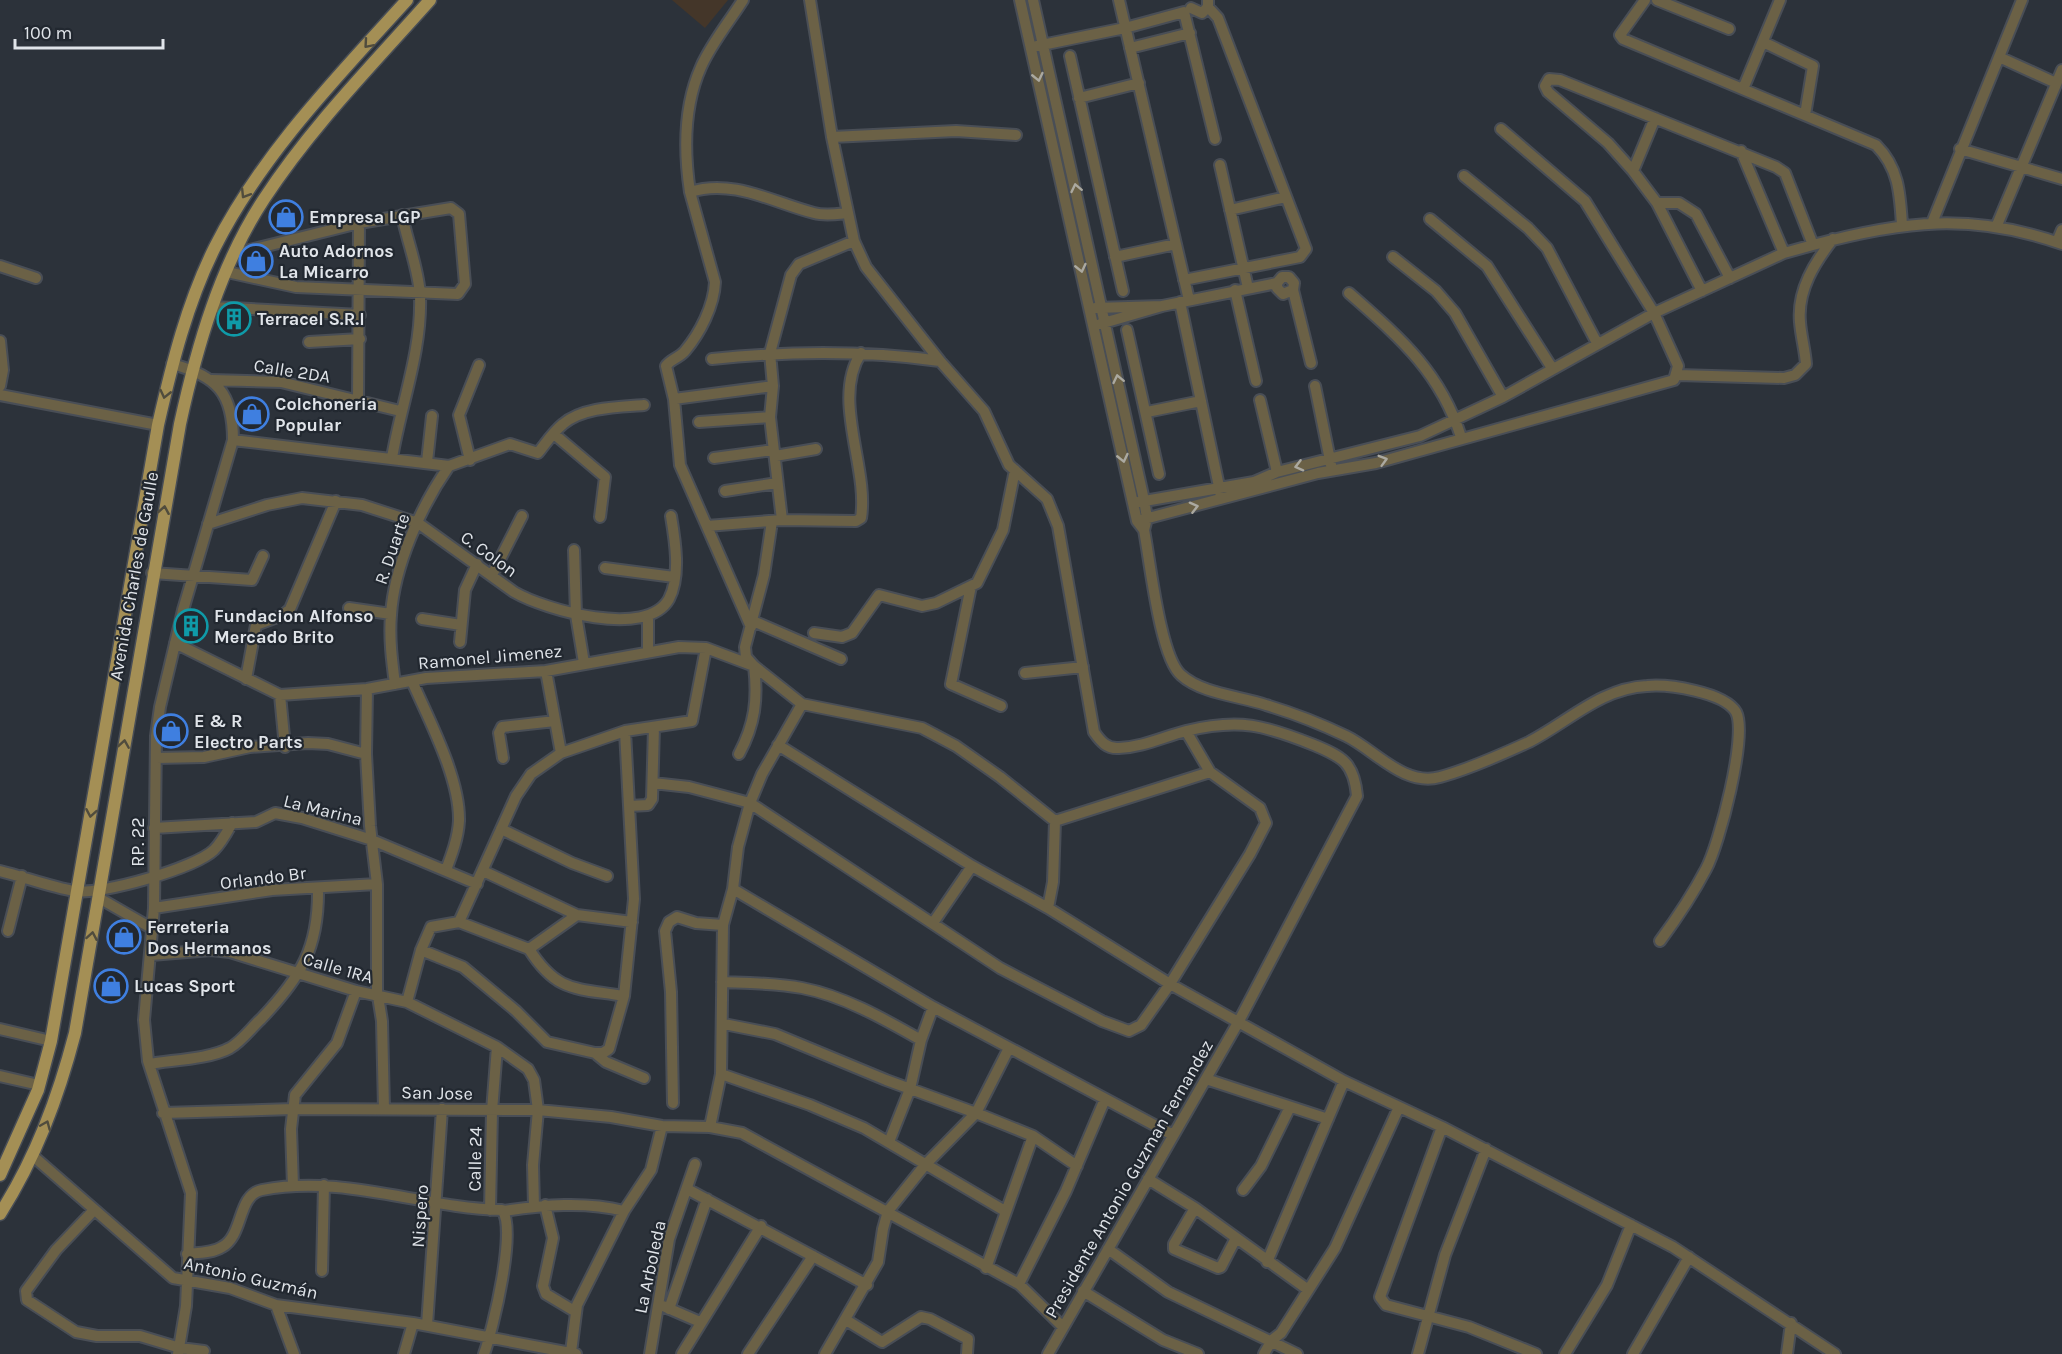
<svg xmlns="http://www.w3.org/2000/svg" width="2062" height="1354" font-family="Karla,sans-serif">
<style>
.industrial{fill:#443629}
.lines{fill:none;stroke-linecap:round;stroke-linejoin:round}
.minor-casing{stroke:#494e56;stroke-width:14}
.major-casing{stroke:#494e56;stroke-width:15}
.minor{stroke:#6b6146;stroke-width:10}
.major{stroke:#a48f55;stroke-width:12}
.oneway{stroke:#504c3d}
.oneway2{stroke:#aba9a0}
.labels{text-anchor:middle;stroke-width:4.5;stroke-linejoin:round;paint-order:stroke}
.poi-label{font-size:18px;font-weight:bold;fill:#e0e4e9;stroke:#222830;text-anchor:start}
.street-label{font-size:18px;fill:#e0e4e9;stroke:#222830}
</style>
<rect width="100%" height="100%" fill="#2c323a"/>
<path class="industrial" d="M672 0H728L705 28Z"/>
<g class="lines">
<defs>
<path id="minor" d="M810 0 832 137 854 241 866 267 940 361 984 411 1009 465 1047 499 1058 526 1094 732C1101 742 1107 749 1119 748 1143 747 1163 737 1186 731 1239 718 1264 725 1314 745 1343 757 1354 763 1357 796L1239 1021 1048 1354
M1020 0 1137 521 1144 530 1147 518 1144 500 1033 0
M1119 0 1189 300
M1645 0 1620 35 1623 39 1876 145C1899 168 1900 194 1902 225
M1657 0 1729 29
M1191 8 1202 13 1208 7V0
M1763 42 1813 66 1805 115
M1037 46 1125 28 1184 12 1215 139
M1130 48 1190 33
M1070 56 1123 291
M1999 57 2056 83
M1743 89 1780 0
M1079 98 1139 83
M832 137 956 131 1016 135
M1960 149 2062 179
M1741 151 1784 253
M1220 165 1248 288
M1633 171 1655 118
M1464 176 1528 228 1547 248 1597 343
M690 192C684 152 684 105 701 67 711 44 729 22 743 0
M1657 203H1679L1696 214 1730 278
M1230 210 1286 197
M1430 219 1487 266 1552 368
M1932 223 2022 0
M1997 225 2062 70
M2057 242 2062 230
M1813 245C1903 221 1971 212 2062 244
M1115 257 1176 244
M1393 257 1436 291 1455 313 1503 397
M0 266 36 278
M227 272 296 287 458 294 465 284 459 214 451 208 359 223 234 254
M1184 280 1300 257 1306 249 1218 18 1208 7
M1277 283V288L1283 294 1293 290
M1235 290 1256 381
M1349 293C1399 337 1440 371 1461 437
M1180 302 1221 496
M1162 306 1277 283 1282 277H1289L1294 283 1293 290 1311 363
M213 307 360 315
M1095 308 1162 306 1100 324
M1127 330 1159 474
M0 341 3 370 0 386
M309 342 360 339
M712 359C789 351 863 350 940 361
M172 364C217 376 233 393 233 440L183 610 160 707 156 736 154 908 144 1020 148 1061 191 1193 186 1306 178 1354
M1678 375 1784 378 1795 375 1806 364C1805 350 1801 336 1800 322 1797 290 1815 262 1833 239
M212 380 281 382 400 411
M773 386 674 399 666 366C671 359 679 358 685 351 700 333 714 306 715 282L690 192C733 178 774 203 814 213 825 216 837 214 847 213
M1315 386 1331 465
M0 395 158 425
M674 399 680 465 751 627
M1260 400 1277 472
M358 401 359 223
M1147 412 1201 401
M699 422 770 417
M554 434 605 477 600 517
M233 440 449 466 510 444 538 453C546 443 553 432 563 424 583 407 619 407 644 405
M775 456 816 449
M392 458C401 404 422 351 420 296 419 270 407 241 402 215
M714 458 773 450
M470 460 459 415 479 365
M427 462 432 416
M725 491 777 483
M1133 503 1254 482 1277 472 1420 436 1503 397 1654 313 1784 253 1813 245 1785 173 1776 167 1560 80 1549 79 1545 86 1548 92 1608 143 1633 171 1657 203 1702 291
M782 520 770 417 773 386 770 353 791 275 799 264 854 241
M1141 520 1318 473 1376 463 1674 380 1678 366 1654 313 1585 201 1501 129
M208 524 267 505 302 498 362 505 418 523 514 592C545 610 647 639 669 599 681 576 675 540 671 516
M707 526 782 520 856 521 861 518C869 467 831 399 861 353
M1144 530C1150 561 1160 657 1181 675 1202 694 1240 696 1266 705 1293 713 1321 724 1346 736 1375 750 1404 787 1440 777 1466 770 1505 753 1529 742 1568 722 1601 688 1647 686 1668 684 1724 692 1736 712 1748 735 1719 845 1706 869 1693 894 1677 918 1660 941
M574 550 576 615 584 663
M605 568 674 577
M152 573 252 580 263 556
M492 575 522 516
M971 586 951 684 1001 706
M349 608 391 614
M422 619 461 625
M753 621 841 659
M814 633 842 637 852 633 879 595 922 606 936 603 977 583 1003 530 1015 470
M460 642 465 590 477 564
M175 643 280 695 367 689 426 678 546 671 679 647 706 648 754 666 802 704 922 728 956 746 1000 777 1055 821
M648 652V616
M546 671 561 753
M1025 673 1083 667
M246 679 256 625 283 615 290 609 336 501
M412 681C429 720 460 778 459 821 458 838 452 854 446 870
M395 684C392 661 389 638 391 615 394 566 421 506 449 466
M367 689 366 754 370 826 377 884V990L382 1021 384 1109
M280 695 285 747
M778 745 972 866 1048 908 1170 984 1344 1081 1442 1127 1673 1247 1835 1354
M739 754C755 724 758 699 754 666L746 657 745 647 764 575 772 521
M156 758 204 757 250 747 308 743 328 744 366 754
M503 758 499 733 502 727 555 721
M653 783 689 787 750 803 1000 968 1102 1021 1129 1031 1141 1025 1170 984 1250 854 1266 823 1260 808 1210 772
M629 806 648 805 652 799 654 727
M1055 821 1210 772 1186 731
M154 828 256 822 275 813 302 818 372 840 477 884
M501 829 572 863 607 876
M0 871C25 877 50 887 75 891 102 895 195 868 214 850 222 842 227 832 232 823
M483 871 577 915 632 922
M733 889 933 1007 1173 1135
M99 898 153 929
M154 908 272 890 377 884
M1048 908 1053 882 1055 821
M459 922 516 796 531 774 561 753 625 731 692 721 706 648
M933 923 972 866
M8 931 22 876
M529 949C557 993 576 988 624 996
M421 950 463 967 516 1011 547 1042 595 1053H603L609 1049 624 996 634 899 625 731
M151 955 211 950 230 952 356 991 407 1002 497 1047 492 1111 490 1210
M722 982C749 983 776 983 802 988 844 996 884 1019 921 1040
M407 1002 421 950 431 927 459 922 529 949 577 915
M724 1024 775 1034 886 1080 976 1113 1033 1136 1077 1166
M0 1029 51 1041
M497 1047 528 1069 534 1080 538 1110 533 1165 534 1207
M595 1053 606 1062 644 1078
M149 1064C172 1060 210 1059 230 1048 242 1041 251 1028 261 1019 301 977 319 948 318 888
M721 1074 810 1105 864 1128 1005 1211
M0 1076 39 1085
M1206 1079 1328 1119
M673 1103 671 992 665 931 669 922 677 917 696 923 723 925
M163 1113 293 1109 538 1110 611 1117 662 1126 710 1127 742 1133 1019 1284 1063 1327
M710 1127 721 1074 723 925 733 889 738 847 750 803 762 774 802 704
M1442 1127 1380 1297 1386 1305 1469 1327 1536 1354
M889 1142 910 1089 921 1040 933 1007
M33 1156 173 1278 230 1288 276 1305 413 1323 576 1354
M1148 1179 1195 1208 1307 1289
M293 1186 291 1129 295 1095 337 1043 356 991
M687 1189 867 1285
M1243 1190 1261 1166 1290 1107
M545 1205 553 1238 543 1286 546 1294 576 1312
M1195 1208 1174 1244V1249L1218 1268 1221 1267 1236 1238
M94 1210 56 1250 26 1291 27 1300 76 1332 97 1336H140L180 1348 204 1351
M504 1211C543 1205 585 1201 624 1211
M1108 1249 1168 1292 1297 1354
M187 1254C198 1253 213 1253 222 1247 244 1235 237 1195 262 1190 344 1174 421 1208 502 1210 517 1229 493 1329 484 1354
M1267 1262 1344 1081
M986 1268 1033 1136
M322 1271 324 1185
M1019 1284 1066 1191 1105 1099
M1083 1291 1163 1340 1198 1354
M276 1305 294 1354
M663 1306 700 1322
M669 1309 707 1199
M846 1320 882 1342 921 1317 930 1319 968 1339 967 1354
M427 1325 442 1109
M571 1352 577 1305 624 1211 651 1170 662 1126
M404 1354 413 1323
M650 1354 669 1239 695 1164
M682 1354 761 1226
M748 1354 813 1256
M825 1354 878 1262 883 1229 888 1211 925 1165 976 1113 1009 1048
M1264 1354 1272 1340 1281 1333 1335 1248 1399 1107
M1418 1354 1445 1255 1486 1149
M1565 1354 1607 1285 1631 1225
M1633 1354 1689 1257
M1787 1354 1791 1323"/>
<path id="major" d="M0 1175 38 1090 51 1041 158 425C172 364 187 303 215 247 262 154 337 77 407 0
M0 1214C36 1157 58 1098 75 1033L180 424C197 346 220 266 264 199 311 127 373 64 430 0"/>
</defs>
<use href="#minor" class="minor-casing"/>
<use href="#major" class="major-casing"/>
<use href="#minor" class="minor"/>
<use href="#major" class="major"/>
</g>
<defs><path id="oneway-chevron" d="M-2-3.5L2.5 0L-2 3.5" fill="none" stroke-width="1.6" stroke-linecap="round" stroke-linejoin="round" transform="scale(1.5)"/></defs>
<g class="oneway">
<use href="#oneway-chevron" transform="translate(368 44) rotate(131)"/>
<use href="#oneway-chevron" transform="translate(245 194) rotate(122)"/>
<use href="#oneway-chevron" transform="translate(165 394) rotate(103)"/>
<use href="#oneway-chevron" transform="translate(164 510) rotate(-80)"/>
<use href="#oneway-chevron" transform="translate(124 744) rotate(-81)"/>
<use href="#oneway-chevron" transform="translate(91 813) rotate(100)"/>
<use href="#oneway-chevron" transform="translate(92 936) rotate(-80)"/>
<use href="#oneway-chevron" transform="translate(46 1125) rotate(-67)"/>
</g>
<g class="oneway2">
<use href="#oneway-chevron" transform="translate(1038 77) rotate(77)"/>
<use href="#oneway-chevron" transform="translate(1076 188) rotate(-102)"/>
<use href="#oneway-chevron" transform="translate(1081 268) rotate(77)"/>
<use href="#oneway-chevron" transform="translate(1118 379) rotate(-102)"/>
<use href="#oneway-chevron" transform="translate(1123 458) rotate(77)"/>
<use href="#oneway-chevron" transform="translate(1383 460) rotate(-16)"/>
<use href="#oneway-chevron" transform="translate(1299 466) rotate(166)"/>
<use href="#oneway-chevron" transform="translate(1194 507) rotate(-14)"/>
</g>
<defs>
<symbol id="shop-ring" viewBox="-11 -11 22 22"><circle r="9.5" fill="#222830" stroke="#3f7fe0" stroke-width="1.5"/><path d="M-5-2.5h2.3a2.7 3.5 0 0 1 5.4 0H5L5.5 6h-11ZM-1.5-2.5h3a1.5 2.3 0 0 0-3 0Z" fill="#3f7fe0"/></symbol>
<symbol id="building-ring" viewBox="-11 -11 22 22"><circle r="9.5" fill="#222830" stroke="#0f9aa8" stroke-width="1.5"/><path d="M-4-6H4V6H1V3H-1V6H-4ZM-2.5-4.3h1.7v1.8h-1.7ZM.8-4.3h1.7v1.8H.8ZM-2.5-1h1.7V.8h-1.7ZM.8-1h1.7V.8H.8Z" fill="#0f9aa8"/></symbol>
</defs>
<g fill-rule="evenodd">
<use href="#shop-ring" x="267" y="198" width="38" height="38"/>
<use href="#shop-ring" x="237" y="242" width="38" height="38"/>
<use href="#building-ring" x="215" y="300" width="38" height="38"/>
<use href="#shop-ring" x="233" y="395" width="38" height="38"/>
<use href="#building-ring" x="172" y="607" width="38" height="38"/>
<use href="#shop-ring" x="152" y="712" width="38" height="38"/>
<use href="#shop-ring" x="105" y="918" width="38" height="38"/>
<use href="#shop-ring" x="92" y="967" width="38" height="38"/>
</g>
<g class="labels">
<g class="poi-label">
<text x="309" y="223">Empresa LGP</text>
<text x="279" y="257">Auto Adornos<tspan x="279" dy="21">La Micarro</tspan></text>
<text x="257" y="325">Terracel S.R.I</text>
<text x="275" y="410">Colchoneria<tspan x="275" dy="21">Popular</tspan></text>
<text x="214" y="622">Fundacion Alfonso<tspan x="214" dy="21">Mercado Brito</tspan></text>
<text x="194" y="727">E &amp; R<tspan x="194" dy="21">Electro Parts</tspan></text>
<text x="147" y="933">Ferreteria<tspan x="147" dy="21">Dos Hermanos</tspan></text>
<text x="134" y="992">Lucas Sport</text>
</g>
<g class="street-label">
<text transform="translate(292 371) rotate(9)" y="6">Calle 2DA</text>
<text transform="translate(392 549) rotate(-71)" y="6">R. Duarte</text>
<text transform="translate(489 554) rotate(36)" y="6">C. Colon</text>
<text transform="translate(134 576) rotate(-80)" y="6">Avenida Charles de Gaulle</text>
<text transform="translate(490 657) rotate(-5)" y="6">Ramonel Jimenez</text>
<text transform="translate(323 810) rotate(14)" y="6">La Marina</text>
<text transform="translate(138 842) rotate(-90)" y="6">RP. 22</text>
<text transform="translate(263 878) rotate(-7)" y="6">Orlando Br</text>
<text transform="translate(338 968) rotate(16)" y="6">Calle 1RA</text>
<text transform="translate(437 1093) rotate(1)" y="6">San Jose</text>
<text transform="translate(475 1159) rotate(-89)" y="6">Calle 24</text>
<text transform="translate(1129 1179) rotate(-60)" y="6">Presidente Antonio Guzman Fernandez</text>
<text transform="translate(420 1216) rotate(-86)" y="6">Nispero</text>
<text transform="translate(650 1267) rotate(-78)" y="6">La Arboleda</text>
<text transform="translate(251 1278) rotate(13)" y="6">Antonio Guzmán</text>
</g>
</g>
<path d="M15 39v9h148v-9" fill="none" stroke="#e0e4e9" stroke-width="3"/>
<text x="24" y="39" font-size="18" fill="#e0e4e9" stroke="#222830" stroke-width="4.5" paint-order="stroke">100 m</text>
</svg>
